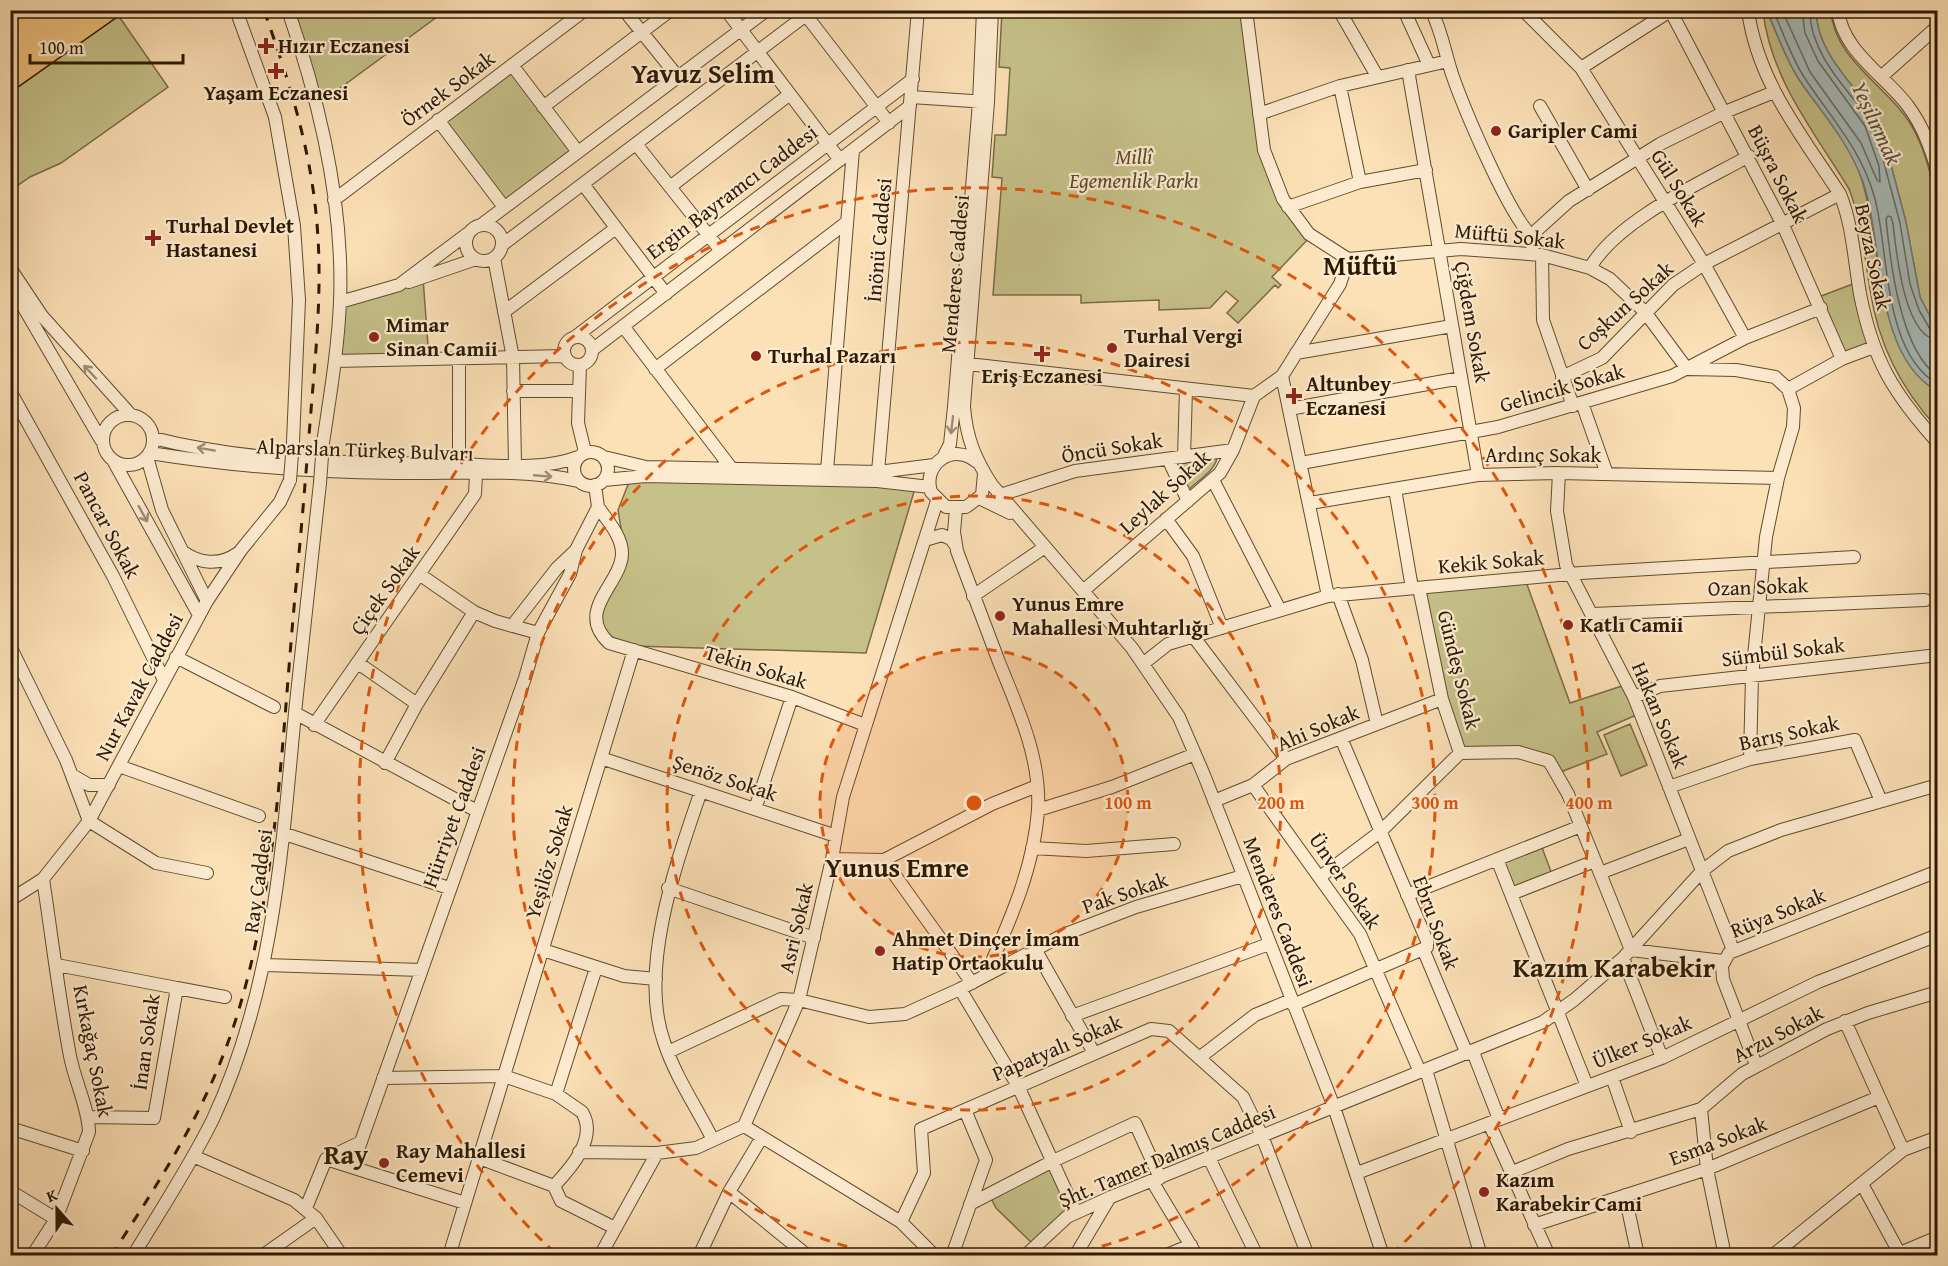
<svg xmlns="http://www.w3.org/2000/svg" width="1948" height="1266" font-family="'Gentium Book Plus',serif">
<style>
.green{fill:#c6c089;stroke:#7a6c46;stroke-width:1.5}
.water{fill:#a6baba;stroke:#767a70;stroke-width:1.5}
.lines{fill:none;stroke-linecap:round;stroke-linejoin:round}
.shore{stroke:#6a6a5e;stroke-width:1.5}
.minor-casing{stroke:#614b2f;stroke-width:14}
.highway-casing{stroke:#2d1902;stroke-width:19}
.minor{stroke:#fdebd0;stroke-width:12}
.highway{stroke:#eec07b;stroke-width:16}
.rail{stroke:#2d1902;stroke-width:3;stroke-dasharray:10 10;stroke-linecap:butt}
.minor-bridge-casing{stroke:#614b2f;stroke-width:14;stroke-linecap:butt}
.minor-bridge{stroke:#fdebd0;stroke-width:12}
.oneway{stroke:#9f8c73}
.ring{fill:none;stroke:#df560c;stroke-width:3;stroke-dasharray:10 8}
.poi-dot{fill:#8f2418;stroke:#fdebd0;stroke-width:2}
.labels{text-anchor:middle;stroke-width:4.5;stroke-linejoin:round;paint-order:stroke}
.poi-label{font-size:21px;font-weight:bold;fill:#2d1902;stroke:#fdebd0;text-anchor:start}
.street-label{font-size:21px;fill:#2d1902;stroke:#fdebd0}
.park-label{font-size:21px;font-style:italic;fill:#5b4b2a;stroke:#fdebd0}
.water-label{font-size:22px;font-style:italic;fill:#575142;stroke:#fdebd0}
.district-label{font-size:27px;font-weight:bold;fill:#2d1902;stroke:#fdebd0}
.centre{fill:#df560c;stroke:#fdebd0;stroke-width:3}
.ring-label{font-size:18px;text-anchor:middle;font-weight:bold;fill:#df560c;stroke:#fdebd0;stroke-width:4.5;stroke-linejoin:round;paint-order:stroke}
</style>
<rect width="100%" height="100%" fill="#fce0b6"/>
<filter id="stains"><feTurbulence type="fractalNoise" baseFrequency=".00333" numOctaves="4"/><feColorMatrix values="0 0 0 0 .2 0 0 0 0 .09 0 0 0 0 .02 0 0 0 .5 -.17"/></filter>
<radialGradient id="worn" r=".72"><stop offset=".6" stop-color="#630" stop-opacity="0"/><stop offset="1" stop-color="#630" stop-opacity=".3"/></radialGradient>
<path class="green" d="M288 11H445L317 105Z
M1002 11H1246L1267 162 1311 236 1272 277 1281 285 1278 288 1275 285 1238 323 1227 313 1238 301 1226 291 1210 308 1159 310V300L1081 303V295H993L1002 178 992 177 995 135H1006L1010 68 999 67Z
M1763 11H1767C1777 34 1786 60 1800 81 1820 110 1845 136 1858 169 1883 232 1872 354 1937 391V428C1900 387 1878 344 1870 289 1864 254 1862 222 1849 189 1815 133 1770 78 1763 11Z
M1816 11H1831C1834 62 1894 89 1915 132 1946 194 1937 263 1937 330L1920 297 1906 222 1882 131C1863 89 1817 59 1816 11Z
M118 15 168 87 61 163 30 177 11 190V92Z
M512 65 578 152 504 207 438 120Z
M423 278 429 359 335 361 340 302Z
M1858 282 1874 347 1842 359 1816 298Z
M1217 456C1218 469 1196 482 1187 491L1176 465Z
M631 477 916 485 866 653 635 646C617 642 607 637 600 619L622 534 618 510Z
M1525 579 1570 703 1628 684 1641 713 1597 732 1607 754 1558 773 1549 761 1460 753 1419 588Z
M1630 724 1647 765 1621 776 1604 735Z
M1540 842 1553 877 1511 894 1497 859Z
M1053 1161 1076 1213 1034 1245 996 1208 989 1194Z"/>
<path class="water" d="M1767 11H1816C1817 59 1863 89 1882 131L1906 222 1920 297 1937 330V391C1873 355 1884 243 1863 182 1849 143 1823 114 1800 81 1786 60 1777 33 1767 11Z"/>
<g class="lines">
<path class="shore" d="M1773 10C1783 32 1791 57 1804 77 1831 118 1862 150 1875 199 1889 251 1883 354 1938 384
M1782 10 1810 72 1861 143 1877 180 1880 182 1879 166 1865 126 1818 61 1805 33 1802 10
M1810 10C1809 53 1847 89 1871 121L1876 133 1900 223 1910 284 1919 310 1930 329 1938 332
M1938 340C1904 338 1896 250 1893 224L1891 217 1888 216 1886 219C1890 260 1900 351 1938 376"/>
<defs>
<path id="minor" d="M236 10 275 117 294 226 299 300 293 442
M288 10C320 103 344 204 340 302 338 349 330 396 323 443
M624 10 678 77
M726 10 840 160
M802 10 889 123
M992 10 988 102 964 406C966 437 975 459 992 485L1132 648 1179 717 1204 775 1334 1107 1383 1256
M1246 10 1264 150 1283 199 1309 234 1348 259 1461 249 1542 255 1590 268 1610 279 1645 312 1687 369 1736 370 1775 377 1788 389 1794 408 1793 427 1778 478 1766 537 1752 676 1750 759
M1339 10 1377 76
M1404 10 1429 65
M1431 10C1442 31 1445 54 1453 77 1464 108 1511 221 1534 238
M1523 10 1581 68 1704 264 1745 338
M1670 10 1783 225 1842 359
M1748 10C1757 81 1802 136 1840 194 1853 227 1854 259 1860 294 1873 360 1893 393 1938 443
M1838 10C1842 51 1885 75 1908 106 1923 126 1931 149 1938 173
M512 65 578 152
M1581 68 1670 11
M1408 70 1478 475
M1881 77 1938 26
M1340 86 1360 182
M911 97 987 102
M1540 106 1588 190
M543 107 671 10
M1259 114 1340 86 1448 61
M438 120 504 207
M636 144 721 251
M583 184 666 294
M670 187 790 94
M334 200 585 10
M1288 207 1360 182 1426 170
M466 243a18 18 0 1 1 36 0a18 18 0 1 1-36 0Z
M481 225 767 10
M502 245 806 15
M1531 254 1537 230 1569 201 1660 144 1725 112 1774 92
M1542 255 1543 320 1573 406
M494 258 513 358 515 465
M10 268 42 316 130 414
M1590 268C1617 220 1701 183 1749 156
M409 282 476 259
M10 284 101 440
M340 302 399 285 467 234
M504 312 616 228
M623 326 732 469
M564 351a14 14 0 1 1 28 0a14 14 0 1 1-28 0Z
M575 337 913 79
M592 350 910 106
M1296 353 1452 326
M335 361 565 356
M959 363 1254 396
M580 365 578 423 585 452
M655 369 847 222
M1282 376 1328 596
M1562 377 1602 358 1673 285 1704 264 1840 194
M1788 389 1842 359 1874 347
M10 391 113 576 164 680
M513 391H579
M1582 403 1607 474
M1289 409 1461 378
M103 440a25 25 0 1 1 50 0a25 25 0 1 1-50 0Z
M153 438C252 463 355 463 456 464 495 465 541 471 578 457
M574 469a17 17 0 1 1 34 0a17 17 0 1 1-34 0Z
M150 453C231 466 314 472 396 473 455 474 520 468 578 481
M944 456 950 444 954 407 979 102 983 10
M147 457 162 510 207 601
M604 457 646 467 878 472 934 465
M1184 457 1186 389
M1168 459 1188 501
M114 462 199 615
M977 462C954 442 922 463 931 492L946 507H966L982 495 984 474
M1301 463 1498 427 1672 376 1745 338 1821 308
M459 464V359
M827 471 853 150
M878 472 918 10
M1559 473 1557 511 1566 565 1634 697 1733 950
M604 480 646 476 877 481 930 487
M1213 480 1280 610
M1395 489 1412 588
M1000 495 1075 471 1233 450
M979 498 1010 513
M1310 503 1478 475 1559 473 1778 478
M598 507C607 520 622 536 622 553 622 584 574 610 609 643L792 697 865 725
M956 509 954 532 957 551C971 588 985 625 999 662 1018 709 1041 758 1038 810 1034 868 1009 923 986 975
M1166 519 1193 556 1222 628
M925 540 942 535 951 539 956 546
M182 551C199 564 220 566 238 553
M419 574 474 612 495 621 538 633
M1419 588 1442 699 1460 753
M1083 591 1220 473 1233 450 1254 396 1282 376 1340 284 1348 259
M1338 594 1362 660 1377 724
M973 596 1045 547
M1593 614 1925 600
M512 626 557 568 576 550
M1193 636 1286 759
M10 646 66 760 89 821 156 863 207 873
M176 657 274 707
M358 663 417 704
M1144 663 1168 644 1328 596 1581 573 1854 557
M1634 697 1660 686 1938 655
M295 713 477 811
M314 725 475 494 476 474
M1341 738 1427 941V947L1423 949 1467 1054
M1460 753 1518 752 1549 761 1568 794 1631 950 1723 961
M601 758 836 836
M385 763 417 704 474 612
M119 766 259 816
M72 775 89 785H109
M1253 785 1360 934 1420 1072
M1669 787 1750 759 1855 740 1881 801
M701 791C677 861 638 968 664 1042 675 1076 697 1108 713 1140
M1214 801 1253 785 1286 759 1442 699
M755 809 792 697
M1038 810 1112 787 1195 754
M285 834 449 888
M1032 848 1086 851 1174 844
M832 859 884 860 972 983
M1497 859 1587 1086
M884 860 992 804 1037 786
M1600 873 1689 839
M1320 877 1380 832 1460 753
M668 888 814 938
M1511 894 1595 861
M1407 895 1581 826
M10 900 43 879 89 821 207 601 241 550 280 502 290 480
M1035 949 1094 1053
M543 950 624 976 656 979
M1623 958 1662 1058
M57 965 177 988 154 1118 88 1117
M265 965 421 970
M177 988 225 997
M960 989 1018 1086 1076 1213
M1293 1005 1423 949
M1072 1016 1269 944
M1845 1021 1903 1150
M668 1052 781 999 799 1000 869 1017 905 1014 960 989 1063 935 1136 907 1243 876
M1473 1052 1499 1119
M1199 1058 1255 1015 1291 1000
M1756 1065 1723 979 1722 966 1729 953 1938 871
M1426 1070 1481 1256
M1612 1077 1631 1132
M383 1078 504 1076 556 1094 582 1112C598 1138 571 1168 554 1186
M556 1094 596 968
M1701 1109 1707 1169 1725 1256
M1489 1123 1549 1256
M744 1126 901 1222 935 1256
M10 1128 83 1151
M579 1152 657 1153 696 1148 744 1126 799 1000 832 859 843 797 937 501
M193 1156 294 1200 316 1218 342 1256
M479 1158 554 1186 561 1201 615 1228
M1209 1158 1257 1256
M326 1159 465 1203
M352 1167 525 678 538 633 570 574 576 550 598 507 595 485
M1357 1173 1662 1058 1818 982 1938 935
M1510 1173 1568 1149 1701 1109 1742 1074 1827 1029 1868 1013 1938 992
M1152 1181 1197 1256
M1862 1184 1901 1256
M10 1191 56 1219
M729 1192 808 1256
M1625 1195 1638 1256
M970 1204 1053 1161 1135 1123 1160 1178
M306 1208 326 1159 361 1142
M901 1222 924 1173 921 1129 1151 1029 1169 1031 1243 1097 1262 1136 1308 1256
M1534 1225 1707 1169 1879 1097
M1900 1253 1938 1237
M32 1256 56 1219 89 1132C88 1106 75 1082 70 1056 59 998 52 938 43 879
M133 1256C160 1211 190 1166 213 1119 273 990 282 851 295 713 303 636 312 559 320 483
M262 1256 316 1218
M449 1256 634 650
M600 1256 657 1153
M699 1256 729 1192 762 1137
M952 1256 986 1160 965 1110
M1025 1256 1067 1217 1111 1197 1543 1022 1574 1000 1623 958 1702 871 1728 851 1781 830 1938 785
M1075 1256 1110 1197
M1164 1256 1191 1245
M1772 1256 1903 1150 1938 1137"/>
<path id="highway" d="M10 35 45 10
M10 51 68 10
M10 67 91 10
M10 82 112 10"/>
</defs>
<use href="#minor" class="minor-casing"/>
<use href="#highway" class="highway-casing"/>
<use href="#minor" class="minor"/>
<use href="#highway" class="highway"/>
<path class="rail" d="M111 1256C161 1179 207 1109 235 1022 279 884 282 730 296 586 302 523 307 461 312 398 317 340 322 282 317 224 311 149 289 81 264 10"/>
<defs>
<path id="minor-bridge" d="M290 480 293 442
M320 483 323 443"/>
</defs>
<use href="#minor-bridge" class="minor-bridge-casing"/>
<use href="#minor-bridge" class="minor-bridge"/>
</g>
<defs><path id="oneway-shaft" d="M-6 0H5M1.5-3L5.5 0L1.5 3" fill="none" stroke-width="1.6" stroke-linecap="round" stroke-linejoin="round" transform="scale(1.5)"/></defs>
<g class="oneway">
<use href="#oneway-shaft" transform="translate(90 372) rotate(-133)"/>
<use href="#oneway-shaft" transform="translate(952 425) rotate(97)"/>
<use href="#oneway-shaft" transform="translate(206 449) rotate(-170)"/>
<use href="#oneway-shaft" transform="translate(543 476) rotate(5)"/>
<use href="#oneway-shaft" transform="translate(143 514) rotate(61)"/>
</g>
<circle cx="974" cy="803" r="154" fill="#df560c" fill-opacity=".12"/>
<g class="ring">
<circle cx="974" cy="803" r="154"/>
<circle cx="974" cy="803" r="307"/>
<path d="M882 1255A461 461 0 1 1 1066 1255"/>
<path d="M555 1253A615 615 0 1 1 1393 1253"/>
</g>
<g class="poi-dot">
<path d="M263 37h6v6h6v6h-6v6h-6v-6h-6v-6h6z"/>
<path d="M273 62h6v6h6v6h-6v6h-6v-6h-6v-6h6z"/>
<circle cx="1496" cy="131" r="6"/>
<path d="M150 229h6v6h6v6h-6v6h-6v-6h-6v-6h6z"/>
<circle cx="374" cy="337" r="6"/>
<circle cx="1112" cy="348" r="6"/>
<path d="M1039 345h6v6h6v6h-6v6h-6v-6h-6v-6h6z"/>
<circle cx="756" cy="356" r="6"/>
<path d="M1291 387h6v6h6v6h-6v6h-6v-6h-6v-6h6z"/>
<circle cx="1000" cy="616" r="6"/>
<circle cx="1568" cy="625" r="6"/>
<circle cx="880" cy="951" r="6"/>
<circle cx="384" cy="1163" r="6"/>
<circle cx="1484" cy="1192" r="6"/>
</g>
<g class="labels">
<g class="poi-label">
<text x="278" y="53">Hızır Eczanesi</text>
<text x="276" y="100" text-anchor="middle">Yaşam Eczanesi</text>
<text x="1508" y="138">Garipler Cami</text>
<text x="166" y="233">Turhal Devlet<tspan x="166" dy="24">Hastanesi</tspan></text>
<text x="386" y="332">Mimar<tspan x="386" dy="24">Sinan Camii</tspan></text>
<text x="1124" y="343">Turhal Vergi<tspan x="1124" dy="24">Dairesi</tspan></text>
<text x="768" y="363">Turhal Pazarı</text>
<text x="1042" y="383" text-anchor="middle">Eriş Eczanesi</text>
<text x="1306" y="391">Altunbey<tspan x="1306" dy="24">Eczanesi</tspan></text>
<text x="1012" y="611">Yunus Emre<tspan x="1012" dy="24">Mahallesi Muhtarlığı</tspan></text>
<text x="1580" y="632">Katlı Camii</text>
<text x="892" y="946">Ahmet Dinçer İmam<tspan x="892" dy="24">Hatip Ortaokulu</tspan></text>
<text x="396" y="1158">Ray Mahallesi<tspan x="396" dy="24">Cemevi</tspan></text>
<text x="1496" y="1187">Kazım<tspan x="1496" dy="24">Karabekir Cami</tspan></text>
</g>
<g class="street-label">
<text transform="translate(448 89) rotate(-37)" y="7">Örnek Sokak</text>
<text transform="translate(1778 174) rotate(63)" y="7">Büşra Sokak</text>
<text transform="translate(1679 188) rotate(58)" y="7">Gül Sokak</text>
<text transform="translate(732 192) rotate(-37)" y="7">Ergin Bayramcı Caddesi</text>
<text transform="translate(1510 236) rotate(6)" y="7">Müftü Sokak</text>
<text transform="translate(879 240) rotate(-85)" y="7">İnönü Caddesi</text>
<text transform="translate(1873 257) rotate(78)" y="7">Beyza Sokak</text>
<text transform="translate(955 274) rotate(-85)" y="7">Menderes Caddesi</text>
<text transform="translate(1625 306) rotate(-42)" y="7">Coşkun Sokak</text>
<text transform="translate(1472 322) rotate(80)" y="7">Çiğdem Sokak</text>
<text transform="translate(1562 388) rotate(-16)" y="7">Gelincik Sokak</text>
<text transform="translate(1112 448) rotate(-9)" y="7">Öncü Sokak</text>
<text transform="translate(365 450) rotate(2)" y="7">Alparslan Türkeş Bulvarı</text>
<text x="1543" y="462">Ardınç Sokak</text>
<text transform="translate(1165 492) rotate(-42)" y="7">Leylak Sokak</text>
<text transform="translate(107 525) rotate(62)" y="7">Pancar Sokak</text>
<text transform="translate(1491 562) rotate(-5)" y="7">Kekik Sokak</text>
<text transform="translate(1758 587) rotate(-2)" y="7">Ozan Sokak</text>
<text transform="translate(385 590) rotate(-55)" y="7">Çiçek Sokak</text>
<text transform="translate(1783 652) rotate(-7)" y="7">Sümbül Sokak</text>
<text transform="translate(756 667) rotate(17)" y="7">Tekin Sokak</text>
<text transform="translate(1459 670) rotate(76)" y="7">Gündeş Sokak</text>
<text transform="translate(139 687) rotate(-62)" y="7">Nur Kavak Caddesi</text>
<text transform="translate(1660 715) rotate(67)" y="7">Hakan Sokak</text>
<text transform="translate(1318 728) rotate(-23)" y="7">Ahi Sokak</text>
<text transform="translate(1789 733) rotate(-12)" y="7">Barış Sokak</text>
<text transform="translate(725 778) rotate(18)" y="7">Şenöz Sokak</text>
<text transform="translate(454 817) rotate(-70)" y="7">Hürriyet Caddesi</text>
<text transform="translate(549 862) rotate(-73)" y="7">Yeşilöz Sokak</text>
<text transform="translate(258 881) rotate(-82)" y="7">Ray Caddesi</text>
<text transform="translate(1345 881) rotate(56)" y="7">Ünver Sokak</text>
<text transform="translate(1125 893) rotate(-19)" y="7">Pak Sokak</text>
<text transform="translate(1278 912) rotate(69)" y="7">Menderes Caddesi</text>
<text transform="translate(1778 913) rotate(-22)" y="7">Rüya Sokak</text>
<text transform="translate(1436 923) rotate(70)" y="7">Ebru Sokak</text>
<text transform="translate(796 928) rotate(-77)" y="7">Asri Sokak</text>
<text transform="translate(1778 1034) rotate(-28)" y="7">Arzu Sokak</text>
<text transform="translate(146 1042) rotate(-82)" y="7">İnan Sokak</text>
<text transform="translate(1642 1042) rotate(-23)" y="7">Ülker Sokak</text>
<text transform="translate(1057 1048) rotate(-23)" y="7">Papatyalı Sokak</text>
<text transform="translate(93 1051) rotate(79)" y="7">Kırkağaç Sokak</text>
<text transform="translate(1718 1141) rotate(-21)" y="7">Esma Sokak</text>
<text transform="translate(1167 1156) rotate(-23)" y="7">Şht. Tamer Dalmış Caddesi</text>
</g>
<g class="park-label">
<text x="1134" y="164">Millî<tspan x="1134" dy="24">Egemenlik Parkı</tspan></text>
</g>
<g class="water-label">
<text transform="translate(1877 123) rotate(65)" y="8">Yeşilırmak</text>
</g>
<g class="district-label">
<text x="703" y="83">Yavuz Selim</text>
<text x="1360" y="275">Müftü</text>
<text x="897" y="877">Yunus Emre</text>
<text x="1614" y="977">Kazım Karabekir</text>
<text x="346" y="1164">Ray</text>
</g>
</g>
<circle cx="974" cy="803" r="9" class="centre"/>
<g class="ring-label">
<text x="1128" y="809">100 m</text>
<text x="1281" y="809">200 m</text>
<text x="1435" y="809">300 m</text>
<text x="1589" y="809">400 m</text>
</g>
<rect width="1948" height="1266" fill="none" stroke="#fce0b6" stroke-width="36"/>
<rect x="12" y="12" width="1924" height="1242" fill="none" stroke="#2d1902" stroke-width="3"/>
<rect x="18" y="18" width="1912" height="1230" fill="none" stroke="#2d1902" stroke-width="1.5"/>
<g transform="translate(57 1209) rotate(339)" stroke="#fdebd0" stroke-width="4.5" paint-order="stroke">
<path d="M0-4.5L10 22L0 15L-10 22Z" fill="#2d1902"/>
<text y="-9" font-size="16" font-weight="bold" text-anchor="middle" fill="#2d1902">K</text>
</g>
<path d="M30 54v9h153v-9" fill="none" stroke="#2d1902" stroke-width="3"/>
<text x="39" y="54" font-size="18" fill="#2d1902" stroke="#fdebd0" stroke-width="4.5" paint-order="stroke">100 m</text>
<rect width="100%" height="100%" filter="url(#stains)"/>
<rect width="100%" height="100%" fill="url(#worn)"/>
</svg>
